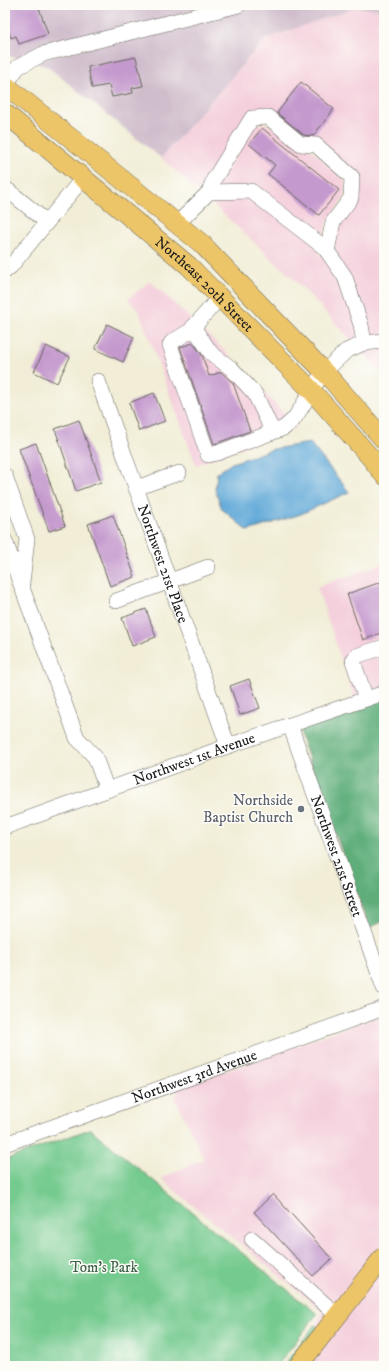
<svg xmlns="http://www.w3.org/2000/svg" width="389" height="1371" font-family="'IM FELL DW Pica',serif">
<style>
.built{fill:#f4cfdc}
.industrial{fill:#d0bdcc}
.green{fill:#74ca8f;stroke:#487356}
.forest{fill:#5fae7a;stroke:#3e654b}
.water{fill:#61a9d8;stroke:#3e627a}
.building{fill:#c49ace}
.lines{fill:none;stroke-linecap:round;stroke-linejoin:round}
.minor-casing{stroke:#67655d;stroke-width:16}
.major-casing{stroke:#67655d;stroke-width:20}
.minor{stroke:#fff;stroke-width:15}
.major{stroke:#edc569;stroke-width:19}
.worship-dot{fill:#6b7280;stroke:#fdfcf7;stroke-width:1.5}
.labels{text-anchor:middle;stroke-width:3;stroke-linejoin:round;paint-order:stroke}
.street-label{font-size:15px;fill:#1c1c1c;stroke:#fdfcf7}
.worship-label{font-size:15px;fill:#5b616d;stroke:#fdfcf7;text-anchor:end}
.park-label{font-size:15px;fill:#3f624a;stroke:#fdfcf7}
</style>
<rect width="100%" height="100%" fill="#fdfcf7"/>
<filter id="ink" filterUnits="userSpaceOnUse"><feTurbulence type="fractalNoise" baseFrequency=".025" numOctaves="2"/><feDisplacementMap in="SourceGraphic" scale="8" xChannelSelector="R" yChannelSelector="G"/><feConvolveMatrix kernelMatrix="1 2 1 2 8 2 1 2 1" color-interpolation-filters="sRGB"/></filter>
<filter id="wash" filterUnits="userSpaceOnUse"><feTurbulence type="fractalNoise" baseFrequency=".012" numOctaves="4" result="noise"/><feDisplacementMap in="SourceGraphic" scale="16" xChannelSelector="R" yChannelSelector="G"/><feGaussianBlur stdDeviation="0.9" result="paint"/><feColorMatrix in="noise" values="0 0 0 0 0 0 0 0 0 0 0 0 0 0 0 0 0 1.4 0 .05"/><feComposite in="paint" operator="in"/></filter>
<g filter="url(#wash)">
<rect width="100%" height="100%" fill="#f1edd6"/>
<path class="built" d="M357 7 384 11V335L353 342 302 287 206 198 220 181 256 124 265 123 313 151 345 180V196L327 222 319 255 332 257 339 224 358 177 304 139 253 113 201 194 161 158 265 39Z
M150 281 216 342 297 427 196 465 139 311 128 299Z
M384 347V376L361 351Z
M384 563V687L354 697 317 587Z
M384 1014V1247L320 1329 315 1325 321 1316V1310L172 1188 161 1178 204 1159 175 1098 179 1088Z
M384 1265V1366H306Z"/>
<path class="industrial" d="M5 5H215L20 59 5 55Z
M261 5H384V11L357 7 265 39 161 158 48 67 35 63 44 59Z"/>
<path class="green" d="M90 1129 317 1314 277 1366H5V1160Z
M315 1325 320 1329 291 1366H283Z"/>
<path class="forest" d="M384 699V921L369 928 298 728Z"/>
<path class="water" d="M310 443 349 492 301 514 248 531 222 509 215 490 217 473 232 463 273 449Z"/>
<g id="blocks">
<path class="building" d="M9 5H38L48 34 19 44 16 36 11 38 5 21V6Z
M136 57 143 86 132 88 133 93 112 97 109 85 92 88 88 67Z
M301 82 334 109 313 136 304 135 277 113Z
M262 128 339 190 319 215 268 174 275 165 249 144Z
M107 324 134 337 123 362 95 349Z
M193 343 202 355 209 376 221 372 233 383 250 431 214 444 180 347Z
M46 346 70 357 57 383 34 372Z
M154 393 165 421 139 431 129 403Z
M79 420 101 482 76 491 55 429Z
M36 443 65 526 49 531 19 449Z
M113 515 135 577 110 586 88 524Z
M384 581V632L363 640 347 594Z
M146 609 156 637 132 646 122 618Z
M249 679 260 708 240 715 230 686Z
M273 1194 332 1259 313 1276 254 1212Z"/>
</g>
</g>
<g filter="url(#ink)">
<use href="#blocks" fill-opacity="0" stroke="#67655d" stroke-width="1"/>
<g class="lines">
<defs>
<g id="minor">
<path d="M5 85 18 67 43 54 239 5"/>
<path d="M5 188 47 222"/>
<path d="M209 192 214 179 252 118 268 117 301 144 316 145 352 177 351 198 333 222 327 251"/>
<path d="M177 224 209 192 251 191 325 248 345 277 361 325 364 343"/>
<path d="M5 271 11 266 83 178"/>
<path d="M220 297 190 331 172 342 170 345 208 455 217 453 284 428 294 419 303 405 311 390 324 372 346 351 364 343 384 341"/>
<path d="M193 327 211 353 232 369 255 394 273 432"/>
<path id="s1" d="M98 381 228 746"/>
<path d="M5 476 27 539 22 583"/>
<path d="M136 488 179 473"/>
<path d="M5 541 77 738 95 757 107 790"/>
<path d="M116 601 208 567"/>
<path d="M366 699 353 661 356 656 384 647"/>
<path id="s2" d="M290 725 384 988"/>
<path id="s3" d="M5 827 228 746 384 693"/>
<path id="s4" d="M5 1144 384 1008"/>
<path d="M252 1239 338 1316"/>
</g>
<g id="major">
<path d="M5 85 202 244 330 378 384 440"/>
<path id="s5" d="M5 113 189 266 311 390 371 458 384 475"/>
<path d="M298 1366 384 1256"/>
</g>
</defs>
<use href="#minor" class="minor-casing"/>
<use href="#major" class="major-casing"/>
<use href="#minor" class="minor"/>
<use href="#major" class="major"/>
</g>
</g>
<circle class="worship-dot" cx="301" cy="809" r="4"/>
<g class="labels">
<g class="street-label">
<text dy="5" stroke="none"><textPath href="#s5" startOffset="263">Northeast 20th Street</textPath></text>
<text dy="5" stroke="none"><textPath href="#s1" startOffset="194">Northwest 21st Place</textPath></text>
<text dy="5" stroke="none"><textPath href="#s3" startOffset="201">Northwest 1st Avenue</textPath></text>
<text dy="5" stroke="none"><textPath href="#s2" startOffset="139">Northwest 21st Street</textPath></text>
<text dy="5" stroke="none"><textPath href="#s4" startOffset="201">Northwest 3rd Avenue</textPath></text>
</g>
<g class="worship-label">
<text x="293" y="805">Northside<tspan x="293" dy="17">Baptist Church</tspan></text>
</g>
<g class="park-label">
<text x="104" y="1272">Tom's Park</text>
</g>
</g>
<rect width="389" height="1371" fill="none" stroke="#fdfcf7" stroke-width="20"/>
</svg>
